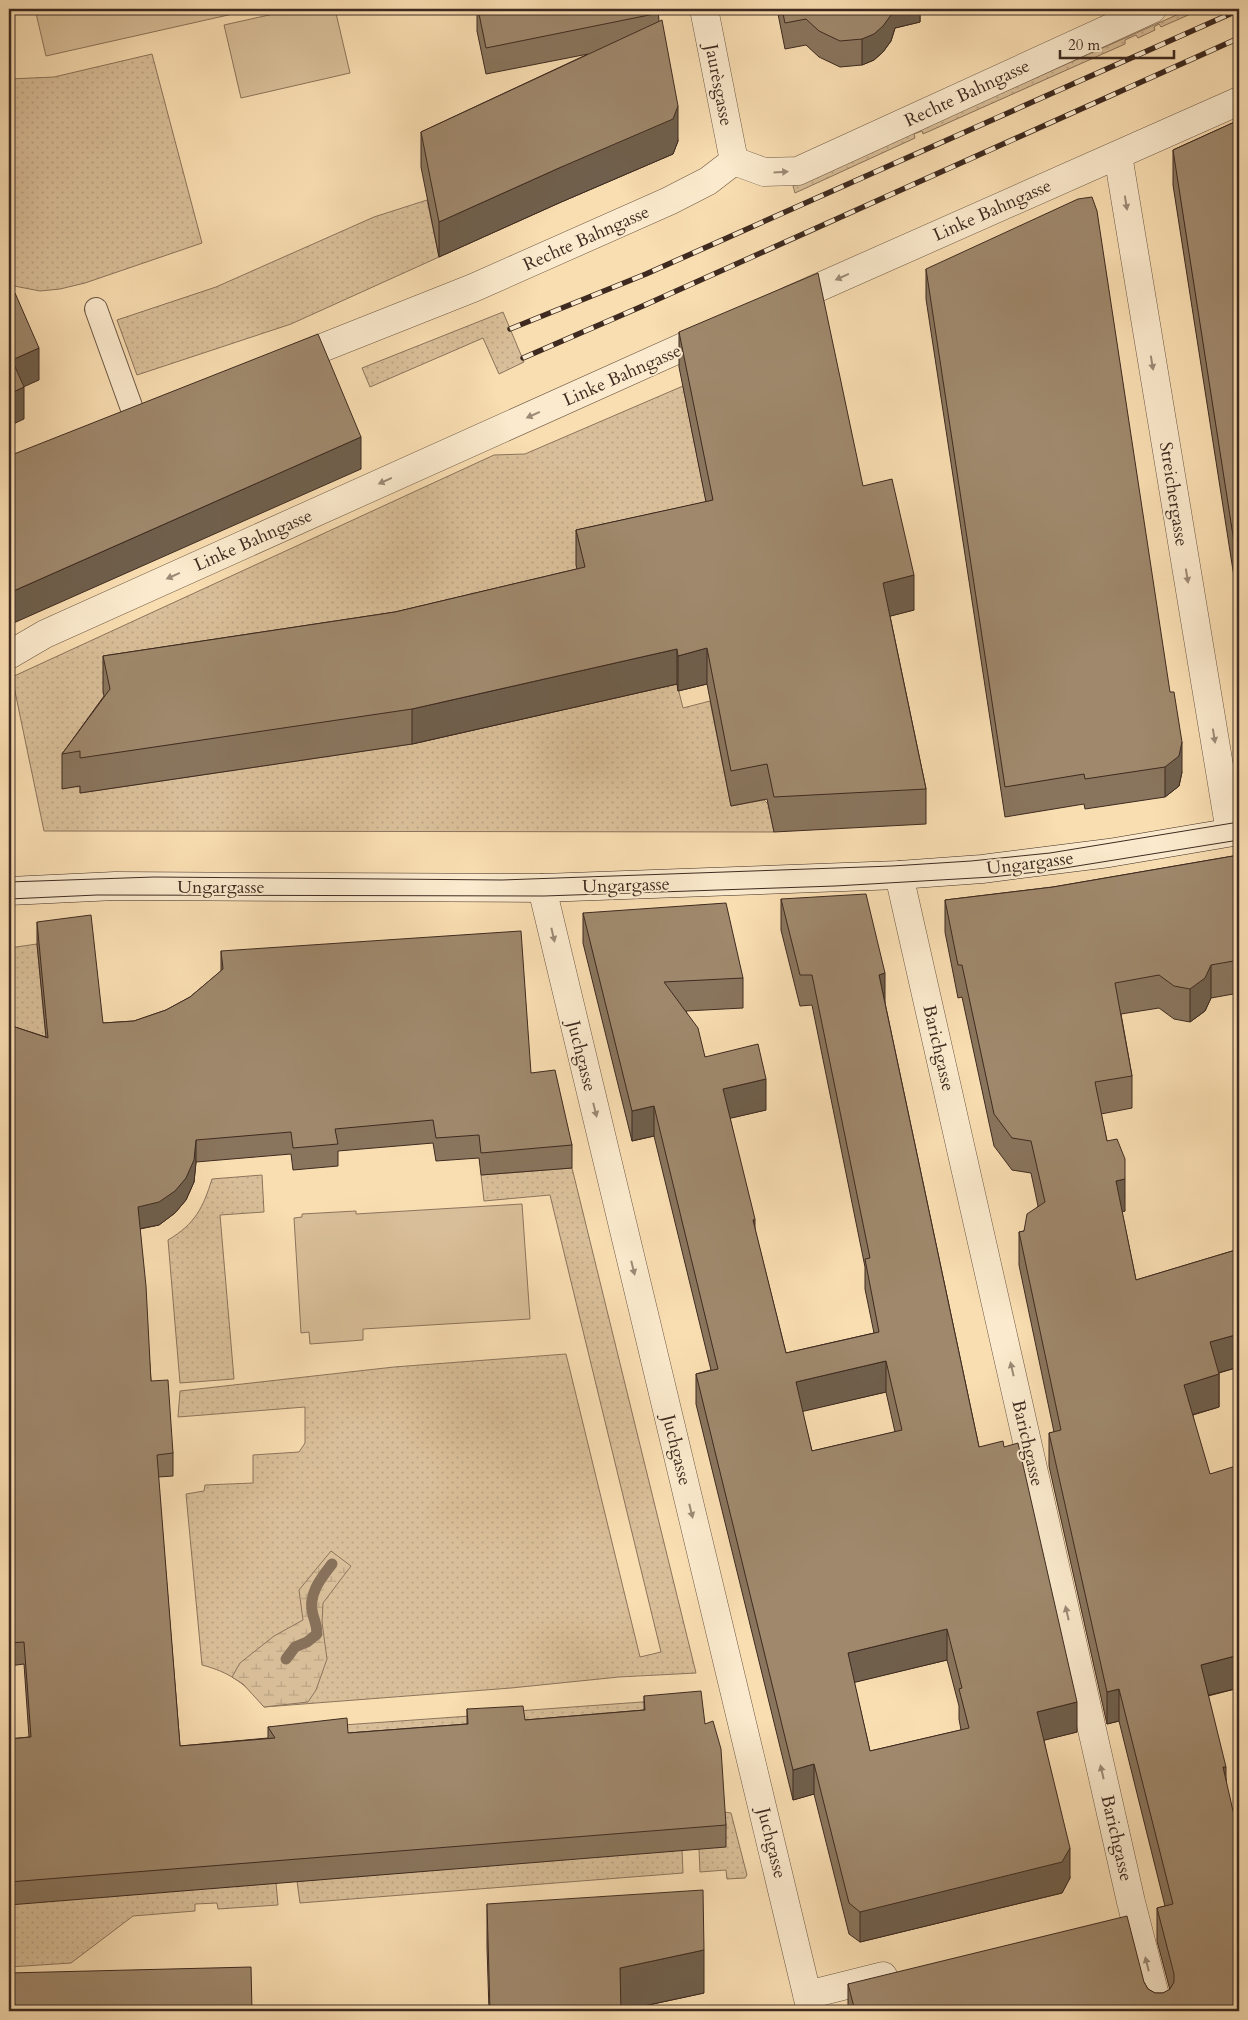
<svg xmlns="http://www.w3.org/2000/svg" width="1248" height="2020" font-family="Cardo,serif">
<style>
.grass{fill:url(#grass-dots);stroke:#8c745c}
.wetland{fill:url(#wetland-marsh);stroke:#8c745c}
.garden{fill:#d9bf99;stroke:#8c745c}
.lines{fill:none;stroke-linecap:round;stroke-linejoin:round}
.stream{stroke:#88715a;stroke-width:11}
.service-casing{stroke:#6d5744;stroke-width:24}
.minor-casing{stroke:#6d5744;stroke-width:29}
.secondary-casing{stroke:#3e2a20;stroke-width:29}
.service{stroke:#fbeacd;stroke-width:22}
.minor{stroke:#fbeacd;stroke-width:28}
.secondary{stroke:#fbeacd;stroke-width:28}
.tram{stroke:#3e2a20;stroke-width:1}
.rail-casing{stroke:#3e2a20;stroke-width:5.5}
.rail{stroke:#fbeacd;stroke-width:4;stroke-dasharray:11;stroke-linecap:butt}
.wall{fill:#89755d;stroke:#3e2a20;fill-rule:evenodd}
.shaded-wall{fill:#6f5f4c;stroke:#3e2a20}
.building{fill:#9f886c;stroke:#3e2a20;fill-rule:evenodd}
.oneway{fill:#9c8a76}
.labels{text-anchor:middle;stroke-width:4;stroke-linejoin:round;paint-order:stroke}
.street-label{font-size:18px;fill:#3e2a20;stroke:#fbeacd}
</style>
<defs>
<pattern id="grass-dots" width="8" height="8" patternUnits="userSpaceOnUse" patternTransform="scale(1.25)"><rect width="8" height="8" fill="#d9bf99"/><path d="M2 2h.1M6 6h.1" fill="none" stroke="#bba484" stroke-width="1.8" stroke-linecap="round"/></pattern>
<pattern id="wetland-marsh" width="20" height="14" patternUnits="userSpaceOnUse" patternTransform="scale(1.25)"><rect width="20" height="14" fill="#d9bf99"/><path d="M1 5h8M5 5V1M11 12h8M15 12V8" fill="none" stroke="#bba484"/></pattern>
</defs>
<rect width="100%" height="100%" fill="#f9deb2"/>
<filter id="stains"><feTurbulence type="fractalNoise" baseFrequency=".004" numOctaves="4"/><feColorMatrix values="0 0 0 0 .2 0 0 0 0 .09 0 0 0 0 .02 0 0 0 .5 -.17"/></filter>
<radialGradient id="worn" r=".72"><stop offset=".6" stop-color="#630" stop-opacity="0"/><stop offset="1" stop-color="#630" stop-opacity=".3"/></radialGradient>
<path class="grass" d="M1190 9H1202L1161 27 1159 24 1154 27 1155 30 1138 38 1136 35 1125 40V44L923 134 922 131 914 134 915 138 795 193 793 186Z
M152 54 202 243 85 283 60 289 40 291 9 285V79L54 77Z
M427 200 439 257 291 324 137 375 117 320 216 287 374 217Z
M503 312 524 362 499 374 483 338 370 387 362 368Z
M683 386 713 535 577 565 585 602 110 724 62 788 80 786V793L412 744 677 684 683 708 710 701 731 806 764 800 768 804 774 832 44 831 12 677 494 455 525 454Z
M37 944 47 1049 9 1047V948Z
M572 1168 696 1673 619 1677 511 1688 264 1707C247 1684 229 1672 202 1665L186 1494 204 1491 205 1485 253 1483V1455L299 1452 305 1443V1407L178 1417 180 1391 394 1367 566 1354 640 1657 661 1652 550 1195 484 1201 481 1175Z
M262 1175 264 1212 220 1215 234 1379 180 1383 168 1240C195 1224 203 1208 212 1179Z
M697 1698 536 1741 517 1711Z
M498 1714 499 1729 359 1755 315 1727Z
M724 1812 731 1813 747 1875 745 1878 727 1879 726 1870 700 1872 699 1849Z
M682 1850 683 1873 300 1903 297 1881Z
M276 1883 278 1905 218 1909 217 1903 195 1904V1911L133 1916 71 1963 9 1967V1904Z"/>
<path class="wetland" d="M331 1551 351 1566 323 1603 322 1622 327 1659 316 1690 308 1702 264 1707 243 1684 232 1677 240 1663 274 1636 303 1620 299 1590Z"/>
<path class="garden" d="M35 9H255L46 56Z
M296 9H335L350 73 241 98 224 25Z
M522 1204 530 1319 363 1329V1340L310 1344 309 1332 301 1333 294 1218 302 1217V1214L356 1211V1214Z"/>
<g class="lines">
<path class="stream" d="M286 1659 295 1647 307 1642 317 1634C317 1625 315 1622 313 1615 307 1595 321 1578 332 1564"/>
<defs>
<path id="service" d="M96 309 136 420"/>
<path id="minor" d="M704 9 734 161
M1118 155 1230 832
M734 161 764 172 798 171 1152 9
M788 301 1239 101
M289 361 473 288 669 201 708 181 734 161
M9 655 45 634 712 334
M899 875 1131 1902 1159 2011
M542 888 811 2011
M807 1995 883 1976"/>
<path id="secondary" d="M9 891 115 886 542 888 899 875 982 869 1109 853 1239 831"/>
</defs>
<use href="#service" class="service-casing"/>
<use href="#minor" class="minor-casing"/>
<use href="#secondary" class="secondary-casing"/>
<use href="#service" class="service"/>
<use href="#minor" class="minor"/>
<use href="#secondary" class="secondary"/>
<path class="tram" d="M9 882 154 877 502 880 892 866 971 861 1050 853 1239 822
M9 899 97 895 544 896 835 886 992 877 1046 871 1239 840"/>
<defs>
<path id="rail" d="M510 329 646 274 1239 10
M523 358 645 305 1239 38"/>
</defs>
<use href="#rail" class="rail-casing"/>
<use href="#rail" class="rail"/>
</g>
<path class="wall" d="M477 9H658L659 21 678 141 673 154 559 203 439 257 421 167V132L588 54 486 74 477 31Z
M777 9H920V22L895 28 891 41 883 52 874 60 862 65 840 67 819 57 806 45 785 49Z
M1239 120V609L1173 185V150Z
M926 269 1182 772 1179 786 1165 797 1085 809 1084 804 1005 817 926 299Z
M679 332 863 486 914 610 890 616 926 789V824L774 832 767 799 731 806 707 684 678 691 677 684 412 744 80 793V786L62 789V754L104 696 103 691V656L395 612 577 569 576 565V530L706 502 679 367Z
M1239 855V993L1211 998 1205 1011 1190 1022 1174 1019 1159 1008 1121 1014 1132 1076V1108L1101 1114 1107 1141 1125 1211 1122 1212 1136 1280 1239 1249V1367L1219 1373V1407L1193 1415 1239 1688 1208 1696 1226 1779 1239 2011H848V1984L1144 1982 1148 1989 1155 1993H1163L1170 1990 1157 1941V1908L1165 1906 1119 1721 1107 1724 1049 1466V1433L1054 1432 1019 1265V1232L1024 1231 1038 1206 1031 1173 1012 1170 994 1146 962 997 958 998 945 932V900L1053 887Z
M781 899 885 1003 979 1447 1077 1732 1044 1740 1070 1878 1062 1893 860 1942 849 1934 814 1794 793 1800 696 1404V1374L711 1370 654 1136 632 1141 583 943V913L743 978V1008L686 1011 705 1057 766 1110 730 1118 755 1230 786 1353 874 1333 865 1289V1267L812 1005 800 1006 781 930ZM886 1392 895 1432 812 1451 802 1411ZM947 1660 959 1706V1719L961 1730 870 1751 854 1682Z
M37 922 103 1023 134 1021 166 1010 190 997 221 971V951L531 1073 572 1145V1168L481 1175 479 1158 436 1161 433 1143 338 1151V1166L293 1170 291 1154 196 1162 194 1182 186 1200 175 1213 159 1225 140 1229 151 1381 173 1453V1476L158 1477 180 1746 268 1738V1727L348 1733 467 1724V1709L525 1720 644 1710V1696L705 1724 726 1825V1847L9 1905V1739L29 1737 24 1664 9 1666V1477L10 1476 9 1462V1025L46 1037 37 944Z
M487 1904 704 1993 621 2011H489L487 1947Z"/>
<path class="shaded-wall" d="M893 9H920V22L895 28 891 41 883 52 874 60 862 65V39Z
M678 106V141L673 154 559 203 439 257V222L559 168Z
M39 348V380L12 392V360Z
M24 387V419L9 426V394Z
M361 437V469L9 625V593Z
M914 575V610L883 618V583Z
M707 648V684L678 691V656Z
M677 649V684L412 744V709Z
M1182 742V772L1179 786 1165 797V767Z
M1211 965V998L1205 1011 1190 1022V989Z
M885 973V1003L879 975Z
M766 1079V1110L723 1120V1089Z
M654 1106V1136L632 1141V1111Z
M196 1140V1162L194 1182 186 1200 175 1213 159 1225 138 1229V1207Z
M1125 1179V1211L1116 1214V1181Z
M755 1219V1250L753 1220Z
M1239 1334V1367L1210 1375V1342Z
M886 1361V1392L796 1413V1382Z
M1219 1374V1407L1184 1417V1385Z
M947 1629V1660L848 1684V1653Z
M1239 1655V1688L1201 1697V1665Z
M1119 1689V1721L1107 1724V1692Z
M1077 1702V1732L1037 1742V1712Z
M814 1764V1794L793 1800V1770Z
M1223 1767H1226V1799Z
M1070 1848V1878L1062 1893 860 1942V1912Z
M704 1950V1993L620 2011V1968Z"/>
<path class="building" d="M478 9H658L659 13 486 48Z
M782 9H893L891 15 883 26 874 34 862 39 840 41 819 31 806 19 785 23Z
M662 20 678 106 673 119 559 168 439 222 421 132Z
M1239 120V574L1173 150Z
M1092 197 1097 211 1170 692H1174L1182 742 1179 756 1165 767 1085 779 1084 774 1005 787 926 269 1078 199Z
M818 273 863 486 892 479 914 575 883 583 926 789 774 797 767 764 731 771 707 648 678 656 677 649 412 709 80 758V751L62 754 110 689 103 656 395 612 585 567 576 530 713 500 679 332Z
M15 293 39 348 12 360 24 387 9 394V296Z
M318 334 361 437 9 593V456Z
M1239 855V960L1211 965 1205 978 1190 989 1174 986 1159 975 1115 983 1132 1076 1095 1082 1107 1141 1117 1139 1125 1159V1179L1116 1181 1136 1280 1239 1249V1334L1210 1342 1219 1374 1184 1385 1210 1474 1239 1465V1655L1201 1665 1226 1767H1223L1239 1837V2011H855L848 1984 1127 1916 1144 1982 1148 1989 1155 1993H1163L1170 1989 1174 1982V1974L1157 1908 1173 1904 1119 1689 1107 1692 1049 1433 1061 1430 1019 1232 1024 1231 1027 1214 1045 1202 1031 1141 1012 1138 994 1114 962 965H958L945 900 1053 887Z
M866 894 885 973 879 975 979 1447 1003 1441 1004 1447 1018 1443 1077 1702 1037 1712 1070 1848 1062 1862 860 1912 849 1903 814 1764 793 1770 696 1374 718 1369 654 1106 632 1111 583 913 726 903 743 978 664 982 698 1028 705 1057 758 1044 766 1079 723 1089 755 1219 753 1220 786 1353 879 1332 865 1259 870 1258 812 975H800L781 899ZM886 1361 902 1430 812 1451 796 1382ZM947 1629 962 1688 959 1689 969 1728 870 1751 848 1653Z
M91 915 103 1023 134 1021 166 1010 190 997 223 969 221 951 521 931 531 1073 555 1070 572 1145 481 1153 479 1135 436 1138 433 1120 335 1129 338 1144 293 1148 291 1132 196 1140 194 1160 186 1178 175 1191 159 1202 138 1207 146 1286 151 1381 168 1380 173 1453 157 1455 180 1746 275 1738 268 1727 347 1718 348 1733 468 1724 467 1709 523 1706 525 1720 645 1710 644 1696 701 1691 705 1724 713 1721 721 1749 726 1825 9 1882V1739L31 1737 24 1642 9 1643V1477L12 1476 9 1440V1025L48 1038 37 922Z
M703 1890 704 1950 620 1968 621 2011H490L487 1904Z
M251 1967 252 2011H9V1973Z"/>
<defs><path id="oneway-solid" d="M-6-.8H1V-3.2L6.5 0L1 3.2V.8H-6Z" transform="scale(1.25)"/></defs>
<g class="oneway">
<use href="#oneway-solid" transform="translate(781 172) rotate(-3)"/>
<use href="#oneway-solid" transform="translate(1126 203) rotate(81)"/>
<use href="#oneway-solid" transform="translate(842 277) rotate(156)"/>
<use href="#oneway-solid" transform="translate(1152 363) rotate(81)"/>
<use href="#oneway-solid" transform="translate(533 415) rotate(156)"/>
<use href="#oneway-solid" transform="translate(385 481) rotate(156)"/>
<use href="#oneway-solid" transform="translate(173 576) rotate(156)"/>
<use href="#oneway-solid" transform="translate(1187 576) rotate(81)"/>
<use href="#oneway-solid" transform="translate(1214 736) rotate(81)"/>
<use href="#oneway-solid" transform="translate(553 935) rotate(77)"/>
<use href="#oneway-solid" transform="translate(595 1110) rotate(76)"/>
<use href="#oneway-solid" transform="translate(633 1268) rotate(76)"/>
<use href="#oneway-solid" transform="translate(1012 1369) rotate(-103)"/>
<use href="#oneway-solid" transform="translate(691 1511) rotate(76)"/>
<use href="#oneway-solid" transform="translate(1067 1613) rotate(-103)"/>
<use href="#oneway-solid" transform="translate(1102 1772) rotate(-103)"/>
<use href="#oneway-solid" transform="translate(1147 1964) rotate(-104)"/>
</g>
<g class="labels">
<g class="street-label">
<text transform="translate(719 85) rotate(79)" y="6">Jaurèsgasse</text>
<text transform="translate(967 93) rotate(-25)" y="6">Rechte Bahngasse</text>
<text transform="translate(992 210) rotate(-24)" y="6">Linke Bahngasse</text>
<text transform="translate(586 238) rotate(-24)" y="6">Rechte Bahngasse</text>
<text transform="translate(622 375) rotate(-24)" y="6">Linke Bahngasse</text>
<text transform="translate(1174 494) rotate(81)" y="6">Streichergasse</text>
<text transform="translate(253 540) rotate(-24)" y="6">Linke Bahngasse</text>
<text transform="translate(1030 863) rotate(-7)" y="6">Ungargasse</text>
<text transform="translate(626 885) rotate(-2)" y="6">Ungargasse</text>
<text x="221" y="893">Ungargasse</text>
<text transform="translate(939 1048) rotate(77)" y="6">Barichgasse</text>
<text transform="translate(582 1056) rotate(76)" y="6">Juchgasse</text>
<text transform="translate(1028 1443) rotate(77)" y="6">Barichgasse</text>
<text transform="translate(677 1450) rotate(76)" y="6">Juchgasse</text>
<text transform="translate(1117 1838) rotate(77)" y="6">Barichgasse</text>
<text transform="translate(772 1843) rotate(76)" y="6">Juchgasse</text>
</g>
</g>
<rect width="1248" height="2020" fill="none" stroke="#f9deb2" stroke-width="30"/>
<rect x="10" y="10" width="1228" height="2000" fill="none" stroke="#3e2a20" stroke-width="2.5"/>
<rect x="15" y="15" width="1218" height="1990" fill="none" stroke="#3e2a20"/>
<path d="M1060 50v8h114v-8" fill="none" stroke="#3e2a20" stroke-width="2.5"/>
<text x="1068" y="50" font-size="15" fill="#3e2a20" stroke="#fbeacd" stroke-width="4" paint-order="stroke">20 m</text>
<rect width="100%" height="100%" filter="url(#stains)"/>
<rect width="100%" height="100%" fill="url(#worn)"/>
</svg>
